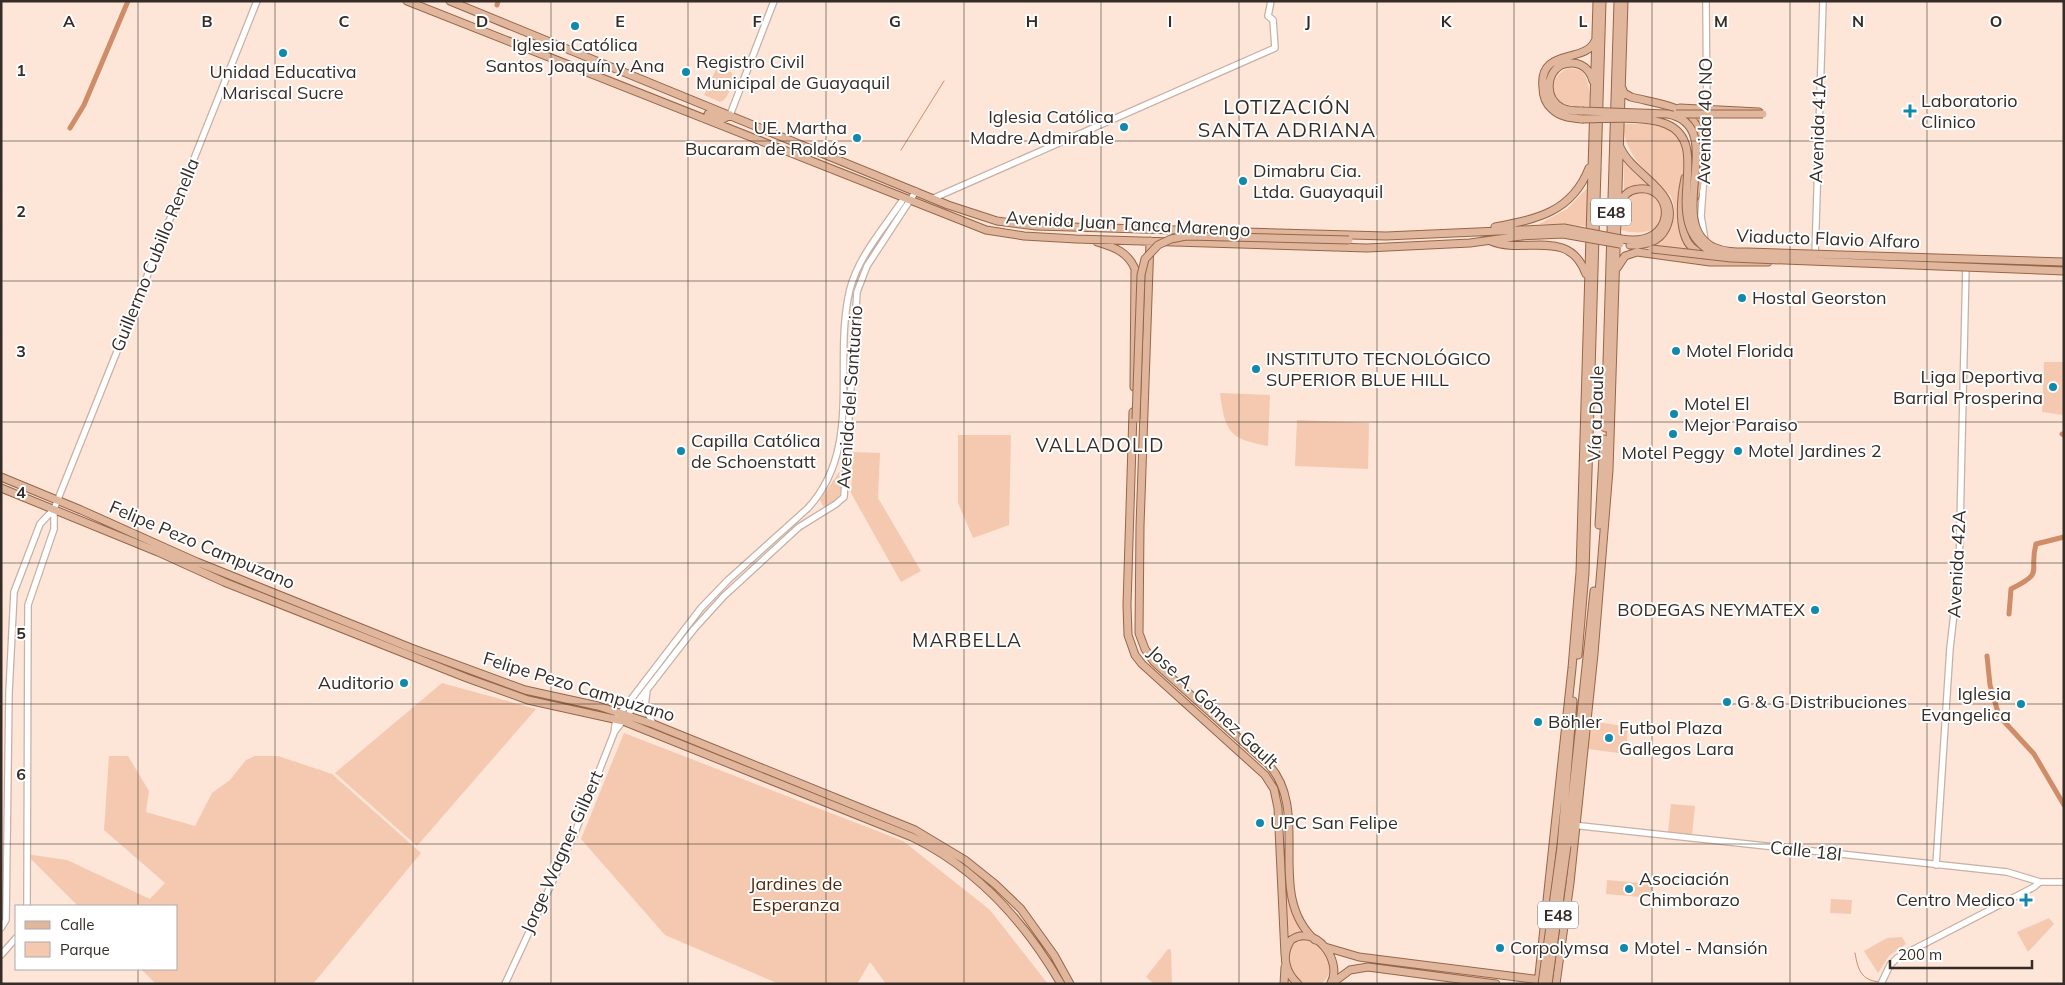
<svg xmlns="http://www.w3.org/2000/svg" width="2065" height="985" font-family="Mulish,sans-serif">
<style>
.green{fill:#f4c9b0}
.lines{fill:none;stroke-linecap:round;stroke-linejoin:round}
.stream{stroke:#ce8d68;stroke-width:1}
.canal{stroke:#ce8d68;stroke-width:5}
.minor-casing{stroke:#c7b0a4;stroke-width:8}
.major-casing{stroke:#976649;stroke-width:9}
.minor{stroke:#fff;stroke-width:5.5}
.major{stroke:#e0b69d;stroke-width:7}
.major-bridge-casing{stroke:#976649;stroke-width:9;stroke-linecap:butt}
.major-bridge{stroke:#e0b69d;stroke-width:7}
.grid{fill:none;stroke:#352c27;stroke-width:1;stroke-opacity:0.55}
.poi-dot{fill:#1089ac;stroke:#fff;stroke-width:2}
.labels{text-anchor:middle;stroke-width:4;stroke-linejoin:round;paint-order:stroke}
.shield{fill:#fff;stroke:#726b68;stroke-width:1}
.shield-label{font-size:16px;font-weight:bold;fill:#352c27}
.poi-label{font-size:18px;fill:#352c27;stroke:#fff;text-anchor:start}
.street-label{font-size:18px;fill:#352c27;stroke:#fff}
.park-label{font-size:18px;fill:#52280c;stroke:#fff}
.neighbourhood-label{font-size:19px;letter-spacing:1px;fill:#352c27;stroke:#fff}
.quarter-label{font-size:20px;letter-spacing:1px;fill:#352c27;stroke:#fff}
.grid-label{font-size:16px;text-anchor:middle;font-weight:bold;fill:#352c27;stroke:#fff;stroke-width:4;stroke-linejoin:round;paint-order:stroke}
</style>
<rect width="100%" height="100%" fill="#fde5d8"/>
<path class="green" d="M718 65 732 73C734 82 729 99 720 102L704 95Z
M1569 68 1581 70C1589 79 1591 94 1589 106 1580 106 1569 107 1561 102 1545 91 1555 73 1569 68Z
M1623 124C1636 124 1650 123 1662 127 1702 139 1675 194 1679 224 1680 233 1687 243 1692 251L1655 246C1672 233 1679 216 1671 196 1650 174 1625 158 1623 124Z
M1624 159 1651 185 1638 184 1624 190Z
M1589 186 1587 226 1539 224 1567 209Z
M1635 192 1653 194C1677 223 1651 239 1621 230 1622 215 1620 200 1635 192Z
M2044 362H2064V415L2042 412Z
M1220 393 1270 395 1268 446C1229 439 1225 432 1220 393Z
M1297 420 1369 423 1368 469 1295 466Z
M958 435H1011L1009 525 973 538 958 503Z
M853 452 880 453 878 498 921 571 901 582 851 493Z
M839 472 844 476C843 489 840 505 823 506L820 500Z
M442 683 536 709 417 846 335 773Z
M1592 721 1628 727 1626 754 1588 749Z
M624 733 903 841 990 910 1048 984H886L870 962 857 984H779L665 935 581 839Z
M109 756H128L149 791 146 812 195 826 212 793 230 780 246 760 255 756H278L332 774 421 853 313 984H156L141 969H176V906H78L26 854 67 860 150 899 165 883 104 830Z
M1671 804 1695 806 1692 835 1668 832Z
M1283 874H1287L1289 900 1295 916 1303 931 1289 938Z
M1607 880 1653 884 1652 898 1606 894Z
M1831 899 1852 900 1851 914 1830 913Z
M2049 918 2054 924 2028 952 2017 932Z
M1902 937 1906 944 1889 956 1878 973 1864 951 1887 938Z
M1304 939C1323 943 1342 971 1320 984H1304C1290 974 1279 943 1304 939Z
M1168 949 1171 950 1172 984H1154L1146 977Z"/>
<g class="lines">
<path class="stream" d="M901 150 944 81
M1855 953C1858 970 1861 980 1879 982"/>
<path class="canal" d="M497 5 498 1
M70 128 84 105 128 1
M2062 434 2064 435
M2009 614 2011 589C2046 571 2028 574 2036 544L2064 537
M1987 656 1990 685 1999 716 2034 754 2064 805"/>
<defs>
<path id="minor" d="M730 115 774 1
M934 198 1275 48 1273 20 1268 16 1271 1
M1705 240 1701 216 1707 133 1706 1
M1815 256 1823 1
M1916 261 2064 266
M647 690 645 707 653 724
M615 731 694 629 724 596 799 527 836 504 844 497 857 292 867 266 916 191
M1572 825 2007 872 2040 882
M1936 865 1950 648 1959 570 1966 265
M27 906 28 605 54 529V509
M1 928 6 920 9 693 14 592 40 524 54 509 257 1
M1 955 16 938
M505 984 574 835 614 733 616 719 701 608 728 580 808 508C864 447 832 362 850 289 859 255 885 227 904 198
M1881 984 1890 965 1897 958 2034 887 2040 882H2064"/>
<path id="major" d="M407 1 986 230 1024 236 1076 239 1367 248 1470 243 1521 236
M450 1 948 205 997 221 1036 226 1386 236 1522 230
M1622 88 1624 93 1631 97C1672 107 1706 107 1701 159 1700 172 1699 184 1695 197
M1680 108 1759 112
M1582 111C1575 111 1568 111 1562 108 1545 99 1545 75 1561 65 1576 60 1589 65 1593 81
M1695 112 1702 119 1707 133
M708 114 723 119 730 115
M1582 119C1571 118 1560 117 1552 109 1546 104 1543 96 1543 88 1538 47 1585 64 1595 41
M1620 147C1633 177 1683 191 1666 228 1659 243 1644 245 1630 245
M1685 178C1681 197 1674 250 1705 253
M1619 206C1622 197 1628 190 1638 189 1675 184 1679 249 1621 239
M1495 227C1537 219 1572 212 1589 168
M1150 241 1140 526 1139 633 1145 649 1154 662 1269 765C1312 813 1264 894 1315 940
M1491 241C1524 255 1569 227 1586 274
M1097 242C1114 247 1128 252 1135 269L1134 387
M1617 268 1625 256 1637 252 1710 262H1768
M1133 412 1127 605 1128 635 1135 655 1142 664 1265 775 1274 789 1278 808 1285 955
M1605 428 1618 1
M1 477 81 510 197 562 411 648 525 690 598 706 653 724 915 830 965 860 995 884 1021 909 1054 955 1070 984
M1 488 158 552 224 582 467 678 528 700 623 721 912 837C978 869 1025 922 1061 984
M1599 525 1604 439
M1578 655 1585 573 1602 1
M1567 846 1594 591
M1561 847 1573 701
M1325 947 1359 957 1541 980
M1284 984 1285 967
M1298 984C1285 972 1281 955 1291 940 1315 923 1343 961 1331 983
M1331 984 1350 970 1368 967 1496 984
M1538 984 1572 668 1580 572 1597 1
M1556 984 1570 883 1594 654 1609 470 1624 1"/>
</defs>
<use href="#minor" class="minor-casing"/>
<use href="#major" class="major-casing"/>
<use href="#minor" class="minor"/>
<use href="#major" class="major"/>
<defs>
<path id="major-bridge" d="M1582 111 1668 114C1730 126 1663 221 1713 247 1724 252 1736 252 1747 252L2064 262
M1676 114H1763
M1582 119C1605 119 1645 115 1666 124 1718 145 1652 227 1718 255
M1522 230 1564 228 1621 239
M1521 236 1563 234 1620 244
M1652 249 1731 258 2064 271
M1136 419 1141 275 1145 259 1158 245 1171 239 1186 236 1349 240
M1542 984 1561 847
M1548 984 1567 846"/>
</defs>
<use href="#major-bridge" class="major-bridge-casing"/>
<use href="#major-bridge" class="major-bridge"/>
</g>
<path class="grid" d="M138 1V906M275 1V984M413 1V984M551 1V984M688 1V984M826 1V984M964 1V984M1101 1V984M1239 1V984M1377 1V984M1514 1V984M1652 1V984M1790 1V984M1927 1V984M1 141H2064M1 281H2064M1 422H2064M1 563H2064M1 704H2064M1 844H2064M138 969V984"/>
<g class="poi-dot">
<circle cx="575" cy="26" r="5"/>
<circle cx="283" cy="53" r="5"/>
<circle cx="686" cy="72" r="5"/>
<path d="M1907.5 103.5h5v5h5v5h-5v5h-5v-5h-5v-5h5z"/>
<circle cx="1124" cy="127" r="5"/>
<circle cx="857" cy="138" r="5"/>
<circle cx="1243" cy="181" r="5"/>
<circle cx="1742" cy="298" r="5"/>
<circle cx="1676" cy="351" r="5"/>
<circle cx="1256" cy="369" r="5"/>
<circle cx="2053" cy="387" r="5"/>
<circle cx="1674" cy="414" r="5"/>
<circle cx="1673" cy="434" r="5"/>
<circle cx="681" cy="451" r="5"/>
<circle cx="1738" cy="451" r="5"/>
<circle cx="1815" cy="610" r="5"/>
<circle cx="404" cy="683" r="5"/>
<circle cx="1727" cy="702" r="5"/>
<circle cx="2021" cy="704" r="5"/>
<circle cx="1538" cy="722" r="5"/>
<circle cx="1609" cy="738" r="5"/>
<circle cx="1260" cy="823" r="5"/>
<circle cx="1629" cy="889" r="5"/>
<path d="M2023.5 892.5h5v5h5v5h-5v5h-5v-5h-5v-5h5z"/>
<circle cx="1500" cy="948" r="5"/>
<circle cx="1624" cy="948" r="5"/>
</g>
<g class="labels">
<g class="shield">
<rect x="1591" y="198.5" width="40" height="27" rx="4"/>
<rect x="1538" y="901.5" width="40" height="27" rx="4"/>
</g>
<g class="shield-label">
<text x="1611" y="218">E48</text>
<text x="1558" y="921">E48</text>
</g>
<g class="poi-label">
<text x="575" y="51" text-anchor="middle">Iglesia Católica<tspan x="575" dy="21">Santos Joaquín y Ana</tspan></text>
<text x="696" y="68">Registro Civil<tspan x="696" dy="21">Municipal de Guayaquil</tspan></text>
<text x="283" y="78" text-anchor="middle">Unidad Educativa<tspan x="283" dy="21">Mariscal Sucre</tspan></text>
<text x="1921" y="107">Laboratorio<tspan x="1921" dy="21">Clinico</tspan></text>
<text x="1114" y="123" text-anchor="end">Iglesia Católica<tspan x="1114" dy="21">Madre Admirable</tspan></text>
<text x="847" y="134" text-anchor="end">UE. Martha<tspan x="847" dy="21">Bucaram de Roldós</tspan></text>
<text x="1253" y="177">Dimabru Cia.<tspan x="1253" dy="21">Ltda. Guayaquil</tspan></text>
<text x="1752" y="304">Hostal Georston</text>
<text x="1686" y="357">Motel Florida</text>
<text x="1266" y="365">INSTITUTO TECNOLÓGICO<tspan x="1266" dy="21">SUPERIOR BLUE HILL</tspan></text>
<text x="2043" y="383" text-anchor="end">Liga Deportiva<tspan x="2043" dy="21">Barrial Prosperina</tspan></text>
<text x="1684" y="410">Motel El<tspan x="1684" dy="21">Mejor Paraiso</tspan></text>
<text x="691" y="447">Capilla Católica<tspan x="691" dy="21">de Schoenstatt</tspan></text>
<text x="1748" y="457">Motel Jardines 2</text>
<text x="1673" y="459" text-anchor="middle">Motel Peggy</text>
<text x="1805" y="616" text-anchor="end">BODEGAS NEYMATEX</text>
<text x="394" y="689" text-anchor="end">Auditorio</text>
<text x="2011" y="700" text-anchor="end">Iglesia<tspan x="2011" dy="21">Evangelica</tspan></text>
<text x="1737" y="708">G &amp; G Distribuciones</text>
<text x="1548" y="728">Böhler</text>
<text x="1619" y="734">Futbol Plaza<tspan x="1619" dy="21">Gallegos Lara</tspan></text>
<text x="1270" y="829">UPC San Felipe</text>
<text x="1639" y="885">Asociación<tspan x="1639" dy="21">Chimborazo</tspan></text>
<text x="2015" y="906" text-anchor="end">Centro Medico</text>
<text x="1510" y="954">Corpolymsa</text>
<text x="1634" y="954">Motel - Mansión</text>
</g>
<g class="street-label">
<text transform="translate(1705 121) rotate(-89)" y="6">Avenida 40 NO</text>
<text transform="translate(1818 129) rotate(-88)" y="6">Avenida 41A</text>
<text transform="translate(1128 224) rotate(3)" y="6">Avenida Juan Tanca Marengo</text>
<text transform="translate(1828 239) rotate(2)" y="6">Viaducto Flavio Alfaro</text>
<text transform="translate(155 255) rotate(-68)" y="6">Guillermo Cubillo Renella</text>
<text transform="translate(850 397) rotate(-86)" y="6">Avenida del Santuario</text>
<text transform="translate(1596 414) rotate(-88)" y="6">Vía a Daule</text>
<text transform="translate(202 545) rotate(23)" y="6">Felipe Pezo Campuzano</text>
<text transform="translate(1957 564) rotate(-87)" y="6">Avenida 42A</text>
<text transform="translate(579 687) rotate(17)" y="6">Felipe Pezo Campuzano</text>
<text transform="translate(1213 707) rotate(43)" y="6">Jose A. Gómez Gault</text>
<text transform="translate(1806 851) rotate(6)" y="6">Calle 18I</text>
<text transform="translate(562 852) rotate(-66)" y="6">Jorge Wagner Gilbert</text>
</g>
<g class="park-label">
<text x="796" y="890">Jardines de<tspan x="796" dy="21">Esperanza</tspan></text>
</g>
<g class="neighbourhood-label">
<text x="1100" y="452">VALLADOLID</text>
<text x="967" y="647">MARBELLA</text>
</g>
<g class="quarter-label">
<text x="1287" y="114">LOTIZACIÓN<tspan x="1287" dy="23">SANTA ADRIANA</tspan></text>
</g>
</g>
<g class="grid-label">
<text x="69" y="27">A</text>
<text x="207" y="27">B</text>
<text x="344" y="27">C</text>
<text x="482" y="27">D</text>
<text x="620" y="27">E</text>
<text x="757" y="27">F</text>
<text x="895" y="27">G</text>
<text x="1032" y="27">H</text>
<text x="1170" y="27">I</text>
<text x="1308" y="27">J</text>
<text x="1446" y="27">K</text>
<text x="1583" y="27">L</text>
<text x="1721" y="27">M</text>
<text x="1858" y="27">N</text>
<text x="1996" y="27">O</text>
<text x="21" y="76">1</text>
<text x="21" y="217">2</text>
<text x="21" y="357">3</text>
<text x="21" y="498">4</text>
<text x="21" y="639">5</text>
<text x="21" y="780">6</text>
</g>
<rect width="2065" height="985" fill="none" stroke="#352c27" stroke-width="5"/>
<rect x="15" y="905" width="162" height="65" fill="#ffffff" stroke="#aeaba9"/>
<rect x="25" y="921" width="25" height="8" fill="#e0b69d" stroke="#aeaba9"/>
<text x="60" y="930" font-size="15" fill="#352c27">Calle</text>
<rect x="25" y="942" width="25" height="15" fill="#f4c9b0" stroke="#aeaba9"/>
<text x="60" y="955" font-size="15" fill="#352c27">Parque</text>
<path d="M1890 960v8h142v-8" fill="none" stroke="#352c27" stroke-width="2.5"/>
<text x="1898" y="960" font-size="15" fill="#352c27" stroke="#ffffff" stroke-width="4" paint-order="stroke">200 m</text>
</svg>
